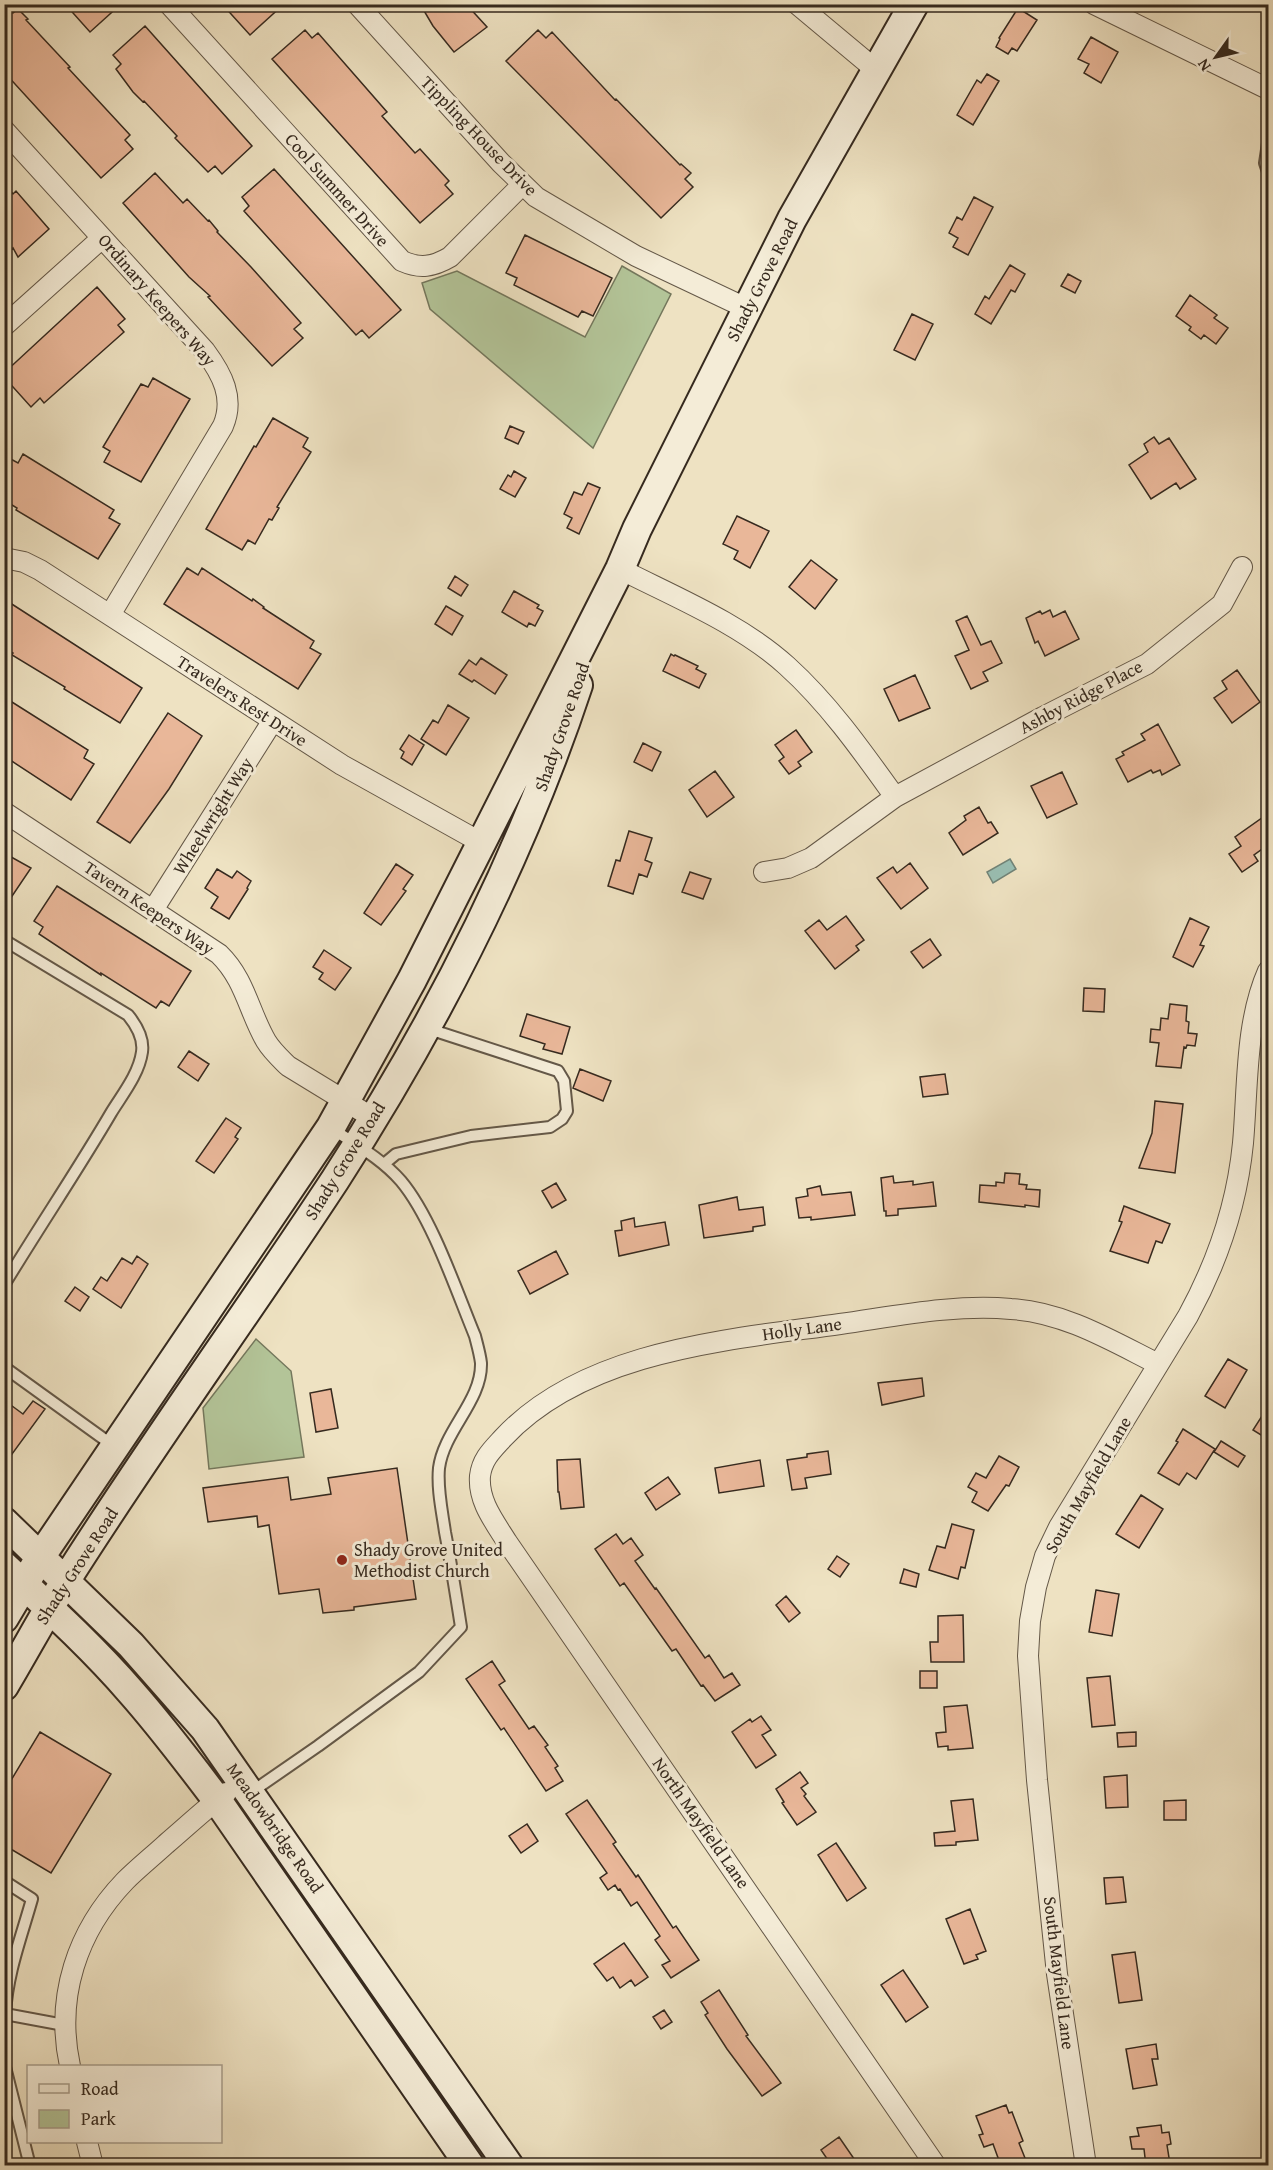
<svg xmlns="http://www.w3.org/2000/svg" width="1273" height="2170" font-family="'Gentium Book Plus',serif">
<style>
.green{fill:#b3c498;stroke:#74775c;stroke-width:1.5}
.water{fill:#99beb2;stroke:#718377;stroke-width:1.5}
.building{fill:#e9b799;stroke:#362a1f;stroke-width:1.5}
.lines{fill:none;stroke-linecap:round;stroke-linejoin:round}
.lane-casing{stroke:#645848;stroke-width:14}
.street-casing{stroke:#645848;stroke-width:22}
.secondary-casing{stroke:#362a1f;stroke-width:32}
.lane{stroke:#f4ecd7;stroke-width:10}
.street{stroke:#f4ecd7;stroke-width:20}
.secondary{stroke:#f4ecd7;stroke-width:28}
.poi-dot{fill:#8f2418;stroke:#f4ecd7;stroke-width:2}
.labels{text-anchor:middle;stroke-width:6;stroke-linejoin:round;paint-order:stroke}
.street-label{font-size:18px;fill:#362a1f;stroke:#f4ecd7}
.poi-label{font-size:18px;fill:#362a1f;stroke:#f4ecd7;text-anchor:start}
</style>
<rect width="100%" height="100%" fill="#eee2c2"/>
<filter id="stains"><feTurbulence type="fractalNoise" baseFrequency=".00333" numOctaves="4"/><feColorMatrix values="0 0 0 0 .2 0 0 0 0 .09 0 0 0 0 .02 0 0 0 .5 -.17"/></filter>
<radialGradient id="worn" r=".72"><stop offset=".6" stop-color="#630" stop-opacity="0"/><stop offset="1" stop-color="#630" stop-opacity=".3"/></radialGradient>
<path class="green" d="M622 266 671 294 593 448 430 309 422 283 457 271 585 337Z
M256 1339 291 1371 304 1457 209 1469 203 1408Z"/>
<path class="water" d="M1010 859 1016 869 993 883 987 872Z"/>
<path class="building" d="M4 4 13 13 18 9 28 19 26 20 70 67 68 68 130 135 125 140 133 149 101 178 4 72Z
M65 4H121L90 32Z
M222 4H284L250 35Z
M420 4H466L487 27 454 52 433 26Z
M1018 8 1037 20 1017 51 1012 48 1008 54 996 47 1000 39 999 38Z
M145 26 252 146 222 174 215 166 208 172 175 138 177 136 144 101 143 102 133 92 116 69 121 64 113 55Z
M305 30 312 38 318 33 387 112 382 116 415 153 420 149 449 181 445 185 453 194 420 223 272 59Z
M538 30 546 38 552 32 615 100 616 99 680 165 681 164 691 173 685 179 693 187 661 218 506 61Z
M1091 37 1118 52 1101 83 1084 73 1089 64 1078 59Z
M987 74 999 81 973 125 957 115 977 80 981 83Z
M274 169 401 310 369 338 362 330 356 335 244 211 249 206 242 197Z
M155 173 183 203 187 199 208 221 209 220 218 231 217 232 251 267 301 323 294 329 303 338 272 366 208 297 210 296 189 277 123 203Z
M4 183 13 194 16 191 49 229 18 257 13 248 4 255Z
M974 197 993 207 968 255 953 247 958 238 949 233 957 217 962 220Z
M525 235 612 278 593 316 582 311 578 317 514 285 517 278 506 273Z
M1010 265 1025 274 1015 292 1011 290 991 324 975 314 985 296 989 299Z
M1068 274 1081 281 1075 293 1061 286Z
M97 287 125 319 118 325 124 332 44 403 40 398 31 407 4 377V373Z
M1190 295 1217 315 1214 318 1228 328 1216 344 1204 335 1201 339 1189 330 1191 327 1176 316Z
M912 314 933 324 915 360 894 350Z
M153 378 190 399 141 482 104 462 110 451 103 447 141 384 148 387Z
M273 418 308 438 303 447 311 452 277 507 279 508 272 520 269 519 255 544 248 540 242 550 206 529 254 446 256 447Z
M510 426 524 432 518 444 505 438Z
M1154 437 1159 444 1169 438 1196 479 1180 489 1176 483 1151 499 1129 465 1148 452 1144 444Z
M23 454 114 510 109 518 120 524 98 559 16 510 17 508 4 500V466L9 458 18 463Z
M514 471 526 478 515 497 500 489 508 475 511 477Z
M588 483 600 488 579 534 567 528 572 518 564 514 574 492 582 495Z
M737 516 769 531 750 568 734 559 738 551 723 544Z
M811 560 837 580 815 609 789 587Z
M187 568 198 575 202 568 252 601 253 599 264 607 263 608 314 641 310 648 321 654 298 689 164 604Z
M455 576 468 585 461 596 448 588Z
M514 591 539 605 537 608 543 611 535 626 529 623 527 627 502 612Z
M4 599 142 688 120 723 64 689 65 687 12 655 13 653 4 648Z
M446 606 463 616 452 635 435 624Z
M1050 610 1053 617 1065 611 1079 639 1045 656 1038 641 1035 643 1026 618 1040 611 1042 614Z
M967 616 981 645 991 641 1002 663 983 672 988 681 971 689 955 656 969 650 956 621Z
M671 654 674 656 675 655 698 666 696 669 706 674 699 688 663 671Z
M481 658 507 675 495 694 474 680 472 682 459 674 469 660 476 665Z
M1237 670 1260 702 1232 723 1214 698 1227 689 1222 681Z
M915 675 930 708 899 721 884 689Z
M4 697 88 750 84 758 94 764 71 800 4 756Z
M448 705 469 718 446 755 421 739 433 720 438 723Z
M168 713 202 736 169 789 130 843 97 822Z
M1158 724 1180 765 1162 775 1160 770 1153 773 1151 770 1128 782 1116 759 1124 755 1122 752 1145 740 1141 734Z
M796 730 812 752 798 762 801 766 789 774 779 761 784 757 775 745Z
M409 735 424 745 412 765 401 758 404 752 400 749Z
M643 743 661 752 652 771 634 762Z
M715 771 734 797 707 817 689 790Z
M1062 772 1077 804 1047 818 1031 786Z
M979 807 988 823 991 822 998 833 963 855 949 833 966 820 964 816Z
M1269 813V844L1254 855 1258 861 1242 872 1229 854 1241 846 1235 837Z
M629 831 652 838 645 860 652 863 647 877 639 874 633 894 608 886 616 860 620 861Z
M4 853 31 868 4 908Z
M910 863 928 888 901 909 877 878 893 867 897 873Z
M396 864 413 875 403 889 406 891 381 925 364 913Z
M217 869 232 878 237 871 251 881 247 888 248 889 229 919 211 908 218 897 205 888Z
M690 872 711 879 703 899 682 892Z
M57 886 191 971 169 1006 161 1001 156 1008 101 973V975L39 934 43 927 34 921Z
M846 916 864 940 856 946 859 950 835 969 805 931 819 920 827 930Z
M1190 918 1209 927 1200 945 1204 946 1193 967 1173 957Z
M930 939 941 955 923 968 911 952Z
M324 950 351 968 335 990 319 979 323 973 313 967Z
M1084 988 1105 989 1104 1012 1083 1011Z
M1170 1004 1187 1006 1186 1021 1189 1022 1188 1033 1197 1034 1195 1046 1187 1045 1186 1048 1184 1047 1181 1068 1156 1066 1159 1043 1150 1042 1151 1029 1160 1030 1161 1018 1168 1019Z
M527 1014 570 1027 562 1054 543 1049 545 1044 520 1036Z
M189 1051 209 1064 198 1081 178 1067Z
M580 1069 611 1081 603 1101 573 1088Z
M945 1074 948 1094 923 1097 920 1077Z
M1155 1101 1183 1104 1175 1173 1139 1168 1152 1133Z
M226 1118 241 1128 235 1137 238 1139 214 1173 196 1161Z
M1005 1173 1020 1174 1019 1184 1027 1185 1026 1189 1040 1190 1039 1207 1025 1205V1207L979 1202 980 1185 996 1186V1182L1004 1183Z
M893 1176 894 1183 913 1181V1185L933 1182 936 1206 898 1209V1215L886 1216V1211H884L881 1178Z
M556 1183 566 1200 552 1208 542 1191Z
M820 1186 822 1195 851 1192 855 1215 811 1220V1217L799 1218 796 1198 808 1196 807 1189Z
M737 1197 739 1210 763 1207 765 1225 753 1227V1231L704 1238 699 1205Z
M1124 1206 1170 1224 1162 1243 1156 1241 1148 1263 1110 1251 1122 1222 1119 1221Z
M634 1218 635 1227 665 1222 669 1245 619 1256 615 1231 622 1230 621 1221Z
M556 1251 568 1274 530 1294 518 1271Z
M137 1256 148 1264 121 1308 93 1289 101 1277 107 1281 122 1258 132 1264Z
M75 1287 89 1297 80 1311 65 1301Z
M1228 1359 1247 1370 1225 1408 1205 1396Z
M922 1378 924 1396 882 1405 878 1383Z
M331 1389 338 1428 316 1432 310 1393Z
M4 1400 23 1414 33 1401 45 1409 4 1465Z
M1269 1405V1440L1253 1430Z
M1183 1429 1215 1449 1196 1479 1187 1473 1179 1485 1158 1473 1178 1442 1176 1441Z
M1221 1441 1245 1456 1238 1467 1214 1452Z
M828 1451 831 1474 805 1478 807 1488 792 1490 787 1460 807 1457V1454Z
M999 1456 1019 1467 1009 1486 1006 1485 988 1511 972 1502 977 1492 968 1487 976 1473 986 1478Z
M580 1459 584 1507 561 1509 559 1492H558L557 1460Z
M760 1460 764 1486 719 1493 715 1468Z
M397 1468 416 1599 354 1607V1610L323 1613 319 1589 279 1594 269 1525 258 1527 257 1516 208 1522 203 1488 288 1477 291 1500 331 1494 328 1478Z
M668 1477 680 1494 656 1510 645 1493Z
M1141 1495 1163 1509 1139 1548 1116 1534Z
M952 1524 974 1530 965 1568 961 1567 958 1579 929 1570 937 1546 945 1548Z
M616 1534 623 1544 631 1538 643 1555 635 1561 655 1589 656 1588 705 1658 709 1655 724 1678 732 1673 740 1685 715 1701 703 1685 701 1686 676 1649 672 1651 624 1583 620 1586 595 1549Z
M837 1556 849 1564 840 1577 828 1569Z
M904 1569 919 1574 916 1587 900 1583Z
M1096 1590 1119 1594 1112 1636 1089 1632Z
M786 1596 800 1613 789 1622 776 1605Z
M963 1615 964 1662H931L930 1642H938V1616Z
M492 1661 505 1681 499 1685 529 1729 534 1726 548 1745 545 1747 558 1766 555 1768 563 1781 546 1791 504 1728 501 1730 466 1679Z
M920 1671H937V1688H920Z
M1110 1676 1115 1725 1092 1727 1087 1678Z
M967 1705 973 1748 948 1750V1746L938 1747 936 1733 946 1732 944 1707Z
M761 1716 771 1730 762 1735 776 1755 756 1768 732 1732 750 1719 752 1722Z
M40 1732 111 1774 51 1873 4 1845V1792Z
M1136 1732V1746L1118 1747 1117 1733Z
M800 1772 808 1783 801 1788 806 1794 804 1796 816 1812 797 1825 782 1803 784 1802 776 1789Z
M1127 1775 1128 1807 1106 1808 1104 1777Z
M973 1799 978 1840 956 1842V1845L935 1846 934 1833 955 1831 951 1801Z
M587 1800 616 1842 613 1844 636 1877 638 1875 673 1928 676 1926 699 1960 671 1978 662 1965 670 1961 655 1940 660 1936 637 1902 631 1906 620 1889 618 1890 615 1885 608 1890 600 1878 607 1873 566 1814Z
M1186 1800V1820H1164V1801Z
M527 1824 538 1841 521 1853 509 1836Z
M836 1843 866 1888 847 1901 818 1855Z
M1123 1877 1126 1902 1106 1904 1104 1878Z
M970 1909 986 1951 976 1955 978 1959 964 1964 946 1919Z
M624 1943 648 1977 635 1986 631 1980 620 1988 613 1977 607 1981 594 1964Z
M1135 1952 1142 2000 1119 2003 1112 1955Z
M903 1970 928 2007 906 2022 881 1985Z
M719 1990 748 2035 746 2036 781 2083 762 2096 727 2049 705 2015 708 2013 701 2002Z
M664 2010 672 2022 661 2029 653 2017Z
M1156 2044 1158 2059H1152L1157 2085 1133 2089 1126 2049Z
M1006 2105 1009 2113 1012 2112 1023 2141 1019 2143 1025 2158 1001 2166 993 2144 984 2147 979 2135 983 2134 976 2116Z
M1161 2125 1162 2133 1169 2132 1171 2144 1167 2145 1170 2164 1146 2166 1144 2149H1132L1130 2137 1139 2136 1137 2128Z
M839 2137 859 2166H832L821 2150Z"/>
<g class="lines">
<defs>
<path id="lane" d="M1268 143 1265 163 1268 172
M4 940 128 1015C137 1026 144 1038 142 1052 139 1074 122 1095 111 1113 77 1171 39 1227 4 1285
M384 1164 396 1154 471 1136 550 1127 562 1119 567 1111 564 1081 558 1071 426 1028
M4 1367 115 1447
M250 1793 318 1746 419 1672 461 1627C456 1595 451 1563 445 1532 442 1511 437 1489 439 1468 444 1430 482 1401 481 1363 480 1354 477 1344 475 1336 456 1290 432 1218 401 1181 382 1159 355 1144 331 1128
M4 1881 32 1899C21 1938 7 1974 5 2014L64 2025
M4 2063 30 2166"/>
<path id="street" d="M169 4 402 261C420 269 433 267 450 257L522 185
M357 4 501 163 536 197 636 256 748 309
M797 4 876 70
M1094 4 1268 89
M4 130 205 351C222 374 235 398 223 426L110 615
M4 326 102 238
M4 558 24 562 40 570 342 765 482 843
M620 569C675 597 741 624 787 666 829 704 862 751 895 797
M4 812 219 954C245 979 249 1012 266 1041 272 1051 280 1058 288 1066L373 1118
M764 872 788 868 811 858 895 797 1043 717 1147 664 1222 604 1242 567
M153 910 272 722
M70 2066C55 1997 77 1931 125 1881 138 1868 153 1856 166 1844 186 1827 205 1809 226 1793
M87 2142 93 2166
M936 2166 507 1542C494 1521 478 1501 480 1476 482 1459 492 1450 503 1438 585 1350 728 1340 840 1324 897 1316 954 1304 1011 1309 1064 1312 1112 1341 1158 1364
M1086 2166 1057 1974 1037 1780 1028 1656 1030 1621 1036 1587 1045 1556 1059 1527 1188 1316C1218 1261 1237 1205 1243 1143 1248 1087 1245 1023 1268 971"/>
<path id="secondary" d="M4 1522 131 1645 205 1729 509 2166
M4 1566C48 1607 92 1647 131 1692 162 1727 189 1763 217 1800L470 2166
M4 1618 41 1556 331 1127 412 980 620 569 637 529 792 219 914 4
M4 1686C25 1651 44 1615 66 1580 152 1444 247 1314 335 1180 435 1025 520 860 578 685"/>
</defs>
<use href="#lane" class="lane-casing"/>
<use href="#street" class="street-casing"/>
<use href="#secondary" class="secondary-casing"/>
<use href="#lane" class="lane"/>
<use href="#street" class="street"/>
<use href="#secondary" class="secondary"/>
</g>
<circle class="poi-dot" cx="342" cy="1560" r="6"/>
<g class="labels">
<g class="street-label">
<text transform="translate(479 136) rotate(46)" y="6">Tippling House Drive</text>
<text transform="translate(337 190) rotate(48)" y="6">Cool Summer Drive</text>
<text transform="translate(762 280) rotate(-63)" y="6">Shady Grove Road</text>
<text transform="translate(157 300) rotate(49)" y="6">Ordinary Keepers Way</text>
<text transform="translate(1081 697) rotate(-28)" y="6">Ashby Ridge Place</text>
<text transform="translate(242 701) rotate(33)" y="6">Travelers Rest Drive</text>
<text transform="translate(562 727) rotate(-71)" y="6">Shady Grove Road</text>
<text transform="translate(213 816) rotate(-58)" y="6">Wheelwright Way</text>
<text transform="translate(149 908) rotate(34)" y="6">Tavern Keepers Way</text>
<text transform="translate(345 1161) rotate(-58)" y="6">Shady Grove Road</text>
<text transform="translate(802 1329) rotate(-8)" y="6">Holly Lane</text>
<text transform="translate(1088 1485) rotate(-60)" y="6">South Mayfield Lane</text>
<text transform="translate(77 1566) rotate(-57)" y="6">Shady Grove Road</text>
<text transform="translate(701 1823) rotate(55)" y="6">North Mayfield Lane</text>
<text transform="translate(275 1828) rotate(55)" y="6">Meadowbridge Road</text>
<text transform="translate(1059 1973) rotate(83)" y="6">South Mayfield Lane</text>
</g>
<g class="poi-label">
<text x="354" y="1556">Shady Grove United<tspan x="354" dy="21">Methodist Church</tspan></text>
</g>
</g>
<rect width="1273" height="2170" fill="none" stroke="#eee2c2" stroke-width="24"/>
<rect x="6" y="6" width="1261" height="2158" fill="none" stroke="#362a1f" stroke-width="3"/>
<rect x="12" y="12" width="1249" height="2146" fill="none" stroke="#362a1f" stroke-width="1.5"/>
<rect x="27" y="2065" width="195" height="78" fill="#f4ecd7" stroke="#a89e8d" stroke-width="1.5"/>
<rect x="39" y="2084" width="30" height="9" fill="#f4ecd7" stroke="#a89e8d" stroke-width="1.5"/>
<text x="81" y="2095" font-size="18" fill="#362a1f">Road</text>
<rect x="39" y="2110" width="30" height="18" fill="#b3c498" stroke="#a89e8d" stroke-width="1.5"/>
<text x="81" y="2125" font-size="18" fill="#362a1f">Park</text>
<g transform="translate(1216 57) rotate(236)" stroke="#f4ecd7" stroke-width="4.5" paint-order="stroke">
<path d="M0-4.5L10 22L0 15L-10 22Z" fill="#362a1f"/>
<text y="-9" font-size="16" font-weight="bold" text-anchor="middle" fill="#362a1f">N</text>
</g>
<rect width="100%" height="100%" filter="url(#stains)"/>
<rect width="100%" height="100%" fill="url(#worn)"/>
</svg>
